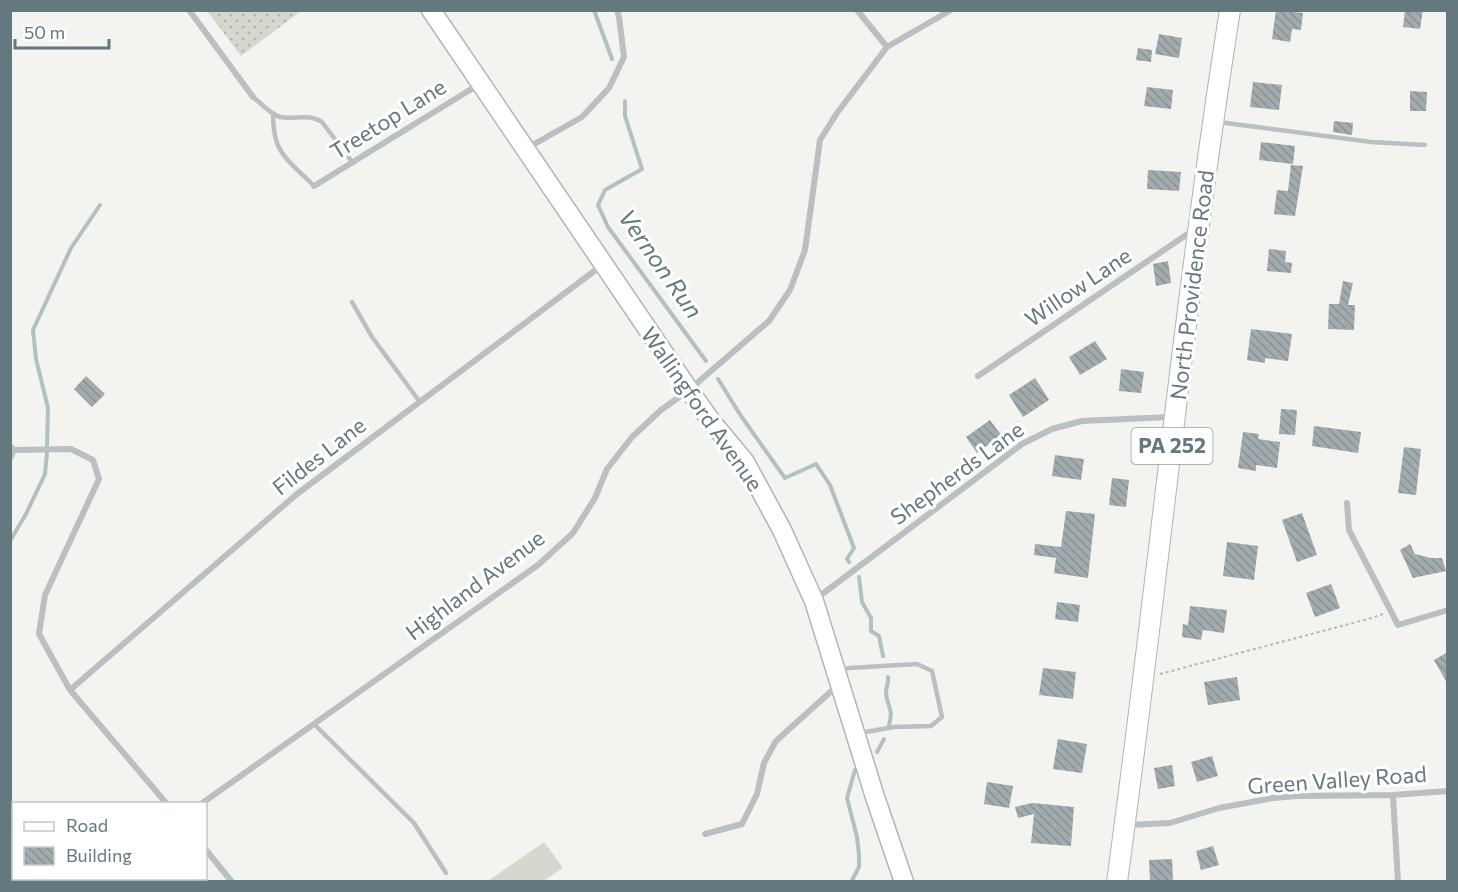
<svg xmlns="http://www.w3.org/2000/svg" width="1458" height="892" font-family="Commissioner,sans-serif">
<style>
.green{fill:url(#green-dots)}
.pitch{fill:#d4d8cf}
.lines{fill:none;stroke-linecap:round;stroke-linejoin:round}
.stream{stroke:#b1c1c2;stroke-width:4}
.building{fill:url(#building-back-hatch)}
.secondary-casing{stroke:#afb5b8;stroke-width:21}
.primary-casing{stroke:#aeb4b6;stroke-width:22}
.path{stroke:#b4b8b9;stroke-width:2;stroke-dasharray:3 3;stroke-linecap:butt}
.lane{stroke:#babfc1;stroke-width:4.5}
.street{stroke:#babfc1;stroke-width:6}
.secondary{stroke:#fff;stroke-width:18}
.primary{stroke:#fff;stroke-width:20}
.labels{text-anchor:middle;stroke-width:6;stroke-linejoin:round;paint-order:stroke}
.shield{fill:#fff;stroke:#92a0a5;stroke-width:1.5}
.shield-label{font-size:21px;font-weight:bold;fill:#64787f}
.street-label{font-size:22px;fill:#64787f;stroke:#fff}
.water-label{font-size:24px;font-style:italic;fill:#5f7b7c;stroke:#fff}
</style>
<defs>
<pattern id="green-dots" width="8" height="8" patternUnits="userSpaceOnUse" patternTransform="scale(1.5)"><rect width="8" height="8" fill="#d4d8cf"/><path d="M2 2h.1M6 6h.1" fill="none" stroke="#b0b4ad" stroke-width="1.8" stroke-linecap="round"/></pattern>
<pattern id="building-back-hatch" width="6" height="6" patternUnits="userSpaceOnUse" patternTransform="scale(1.5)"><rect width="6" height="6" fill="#a2acaf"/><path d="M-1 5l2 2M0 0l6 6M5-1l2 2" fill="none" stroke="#889194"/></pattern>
</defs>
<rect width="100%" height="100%" fill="#f3f3ef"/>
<path class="green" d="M207 11H301L241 56Z"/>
<path class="pitch" d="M544 842 563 868 543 881H488Z"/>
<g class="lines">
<path class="stream" d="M594 10 612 59
M625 101V116L642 169 605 190 598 205 608 227 706 361
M718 379 741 416 785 478 816 464 830 485 854 548 847 559 849 562
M47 447 48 408 36 359 33 330 71 248 100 205
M10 541 26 514 45 474 47 453
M859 577 862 602 871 618V631L879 636 883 656
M888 677C889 682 886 687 886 693 887 707 894 708 889 725
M877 752 884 739
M851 882 859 867V855L857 837 847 798 855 770"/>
</g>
<path class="building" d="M1276 10 1303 13 1301 30 1292 29 1290 42 1272 39Z
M1405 10H1423L1420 29 1403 27Z
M1159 34 1182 38 1179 58 1155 54Z
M1138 48 1152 50 1151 62 1136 60Z
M1253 82 1282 85 1279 110 1250 107Z
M1147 87 1173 90 1171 109 1144 106Z
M1410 91 1427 92 1426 111H1410Z
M1334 121 1353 123 1352 135 1333 132Z
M1261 142 1295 146 1293 164 1259 160Z
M1291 165 1303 166 1295 216 1274 214 1277 190 1288 191Z
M1148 170 1181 172 1179 191 1147 189Z
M1269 249 1286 251 1285 262 1292 263 1291 273 1267 271Z
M1168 261 1171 283 1156 286 1153 264Z
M1343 281 1353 283 1348 305H1355L1354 330 1328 329 1329 304H1339Z
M1251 329 1292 334 1288 361 1265 358V363L1247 360Z
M1095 341 1107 359 1080 375 1069 357Z
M1121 369 1144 372 1141 393 1119 391Z
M86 376 105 394 92 407 74 389Z
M1035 378 1049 400 1023 417 1009 395Z
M1281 409 1297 410 1295 435 1279 434Z
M990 420 1001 435 977 453 966 437Z
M1314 426 1361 432 1358 453 1312 446Z
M1243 432 1259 434 1258 439 1280 442 1277 468 1256 465V471L1238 468Z
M1404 447 1421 449 1416 495 1398 493Z
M1055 455 1084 459 1081 480 1052 476Z
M1112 478 1129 480 1126 507 1109 505Z
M1066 511 1095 514 1088 578 1054 573 1056 558 1034 555 1035 544 1061 547Z
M1302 513 1317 555 1297 562 1282 520Z
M1227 542 1258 546 1254 580 1223 576Z
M1410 544 1415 554 1431 558H1442L1446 571 1413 578 1400 550Z
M1331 584 1340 608 1315 617 1306 593Z
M1057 602 1080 605 1078 622 1055 619Z
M1190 606 1227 610 1224 633 1203 630 1201 640 1182 637 1183 624 1188 625Z
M1448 652V685L1434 660Z
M1043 668 1076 672 1073 699 1039 695Z
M1237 677 1240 700 1208 705 1204 682Z
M1058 739 1087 744 1082 773 1053 769Z
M1212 756 1218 776 1197 782 1191 762Z
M1172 765 1175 786 1158 789 1154 768Z
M987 782 1013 786 1009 808 984 804Z
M1032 803 1074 807 1071 846 1031 843 1034 814 1018 818 1015 807Z
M1213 846 1219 865 1201 870 1196 851Z
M1172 859 1173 880 1150 881 1149 860Z"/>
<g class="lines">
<defs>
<path id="secondary" d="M431 10 689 390 711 421 745 462 782 530 814 601 875 797 904 882"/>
<path id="primary" d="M1117 882C1157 591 1184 300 1230 10"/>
</defs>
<use href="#secondary" class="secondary-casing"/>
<use href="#primary" class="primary-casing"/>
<path class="path" d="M1160 674 1368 619 1383 614"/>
<path class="lane" d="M253 97C261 103 270 114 280 117 294 120 310 113 322 122L353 163
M273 114C273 123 274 134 277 143 283 160 302 173 314 186
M1218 122 1371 142 1425 145
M352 302 372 337 420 402
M841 670 849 668 917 664 932 671 942 717 931 726 894 727 860 733
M314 724 414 823 446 873"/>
<path class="street" d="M189 10 253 97
M857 10 887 47
M529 147 582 117 609 88 624 57 619 17 617 10
M314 186 478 85
M978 376 1192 231
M10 446 14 450 71 449 93 460 99 479 45 595 39 634 70 690 167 804
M10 458 14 450
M1347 503 1349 530 1398 625 1448 610
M817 598 1022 444 1052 429 1082 421 1170 417
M70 690 297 494 601 266
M1393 795 1398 882
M201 804 538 565 573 533 595 498 607 469 632 437 661 410 689 390 769 321 790 290 805 250 820 140 837 113 887 47 951 10
M1128 825 1170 823 1219 808 1273 798 1297 796 1393 795 1448 791
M705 834 742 824 757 794 764 763 776 741 837 686
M206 850 232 882"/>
<use href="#secondary" class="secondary"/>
<use href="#primary" class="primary"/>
</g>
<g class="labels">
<rect class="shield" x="1131.5" y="428" width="81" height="36" rx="4.5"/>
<g class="shield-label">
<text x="1172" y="453">PA 252</text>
</g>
<g class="street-label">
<text transform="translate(388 119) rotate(-32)" y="8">Treetop Lane</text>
<text transform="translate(1192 285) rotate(-83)" y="8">North Providence Road</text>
<text transform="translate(1078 287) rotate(-34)" y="8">Willow Lane</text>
<text transform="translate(702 409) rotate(55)" y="8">Wallingford Avenue</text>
<text transform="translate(319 456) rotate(-38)" y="8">Fildes Lane</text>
<text transform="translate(957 473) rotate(-36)" y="8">Shepherds Lane</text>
<text transform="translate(475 585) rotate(-37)" y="8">Highland Avenue</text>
<text transform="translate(1337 780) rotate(-4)" y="8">Green Valley Road</text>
</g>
<g class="water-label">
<text transform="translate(660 264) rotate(55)" y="8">Vernon Run</text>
</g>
</g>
<rect width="1458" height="892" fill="none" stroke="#64787f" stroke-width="24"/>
<rect x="12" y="802" width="195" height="78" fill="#ffffff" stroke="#c1c9cc" stroke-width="1.5"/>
<rect x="24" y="822" width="30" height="9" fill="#ffffff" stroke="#c1c9cc" stroke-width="1.5"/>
<text x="66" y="832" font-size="18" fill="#64787f">Road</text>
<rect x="24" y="847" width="30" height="18" fill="url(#building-back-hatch)" stroke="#c1c9cc" stroke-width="1.5"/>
<text x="66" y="862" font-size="18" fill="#64787f">Building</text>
<path d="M15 39v9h94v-9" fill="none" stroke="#64787f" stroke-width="3"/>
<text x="24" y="39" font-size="18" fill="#64787f" stroke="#ffffff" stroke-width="4.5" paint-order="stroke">50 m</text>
</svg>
